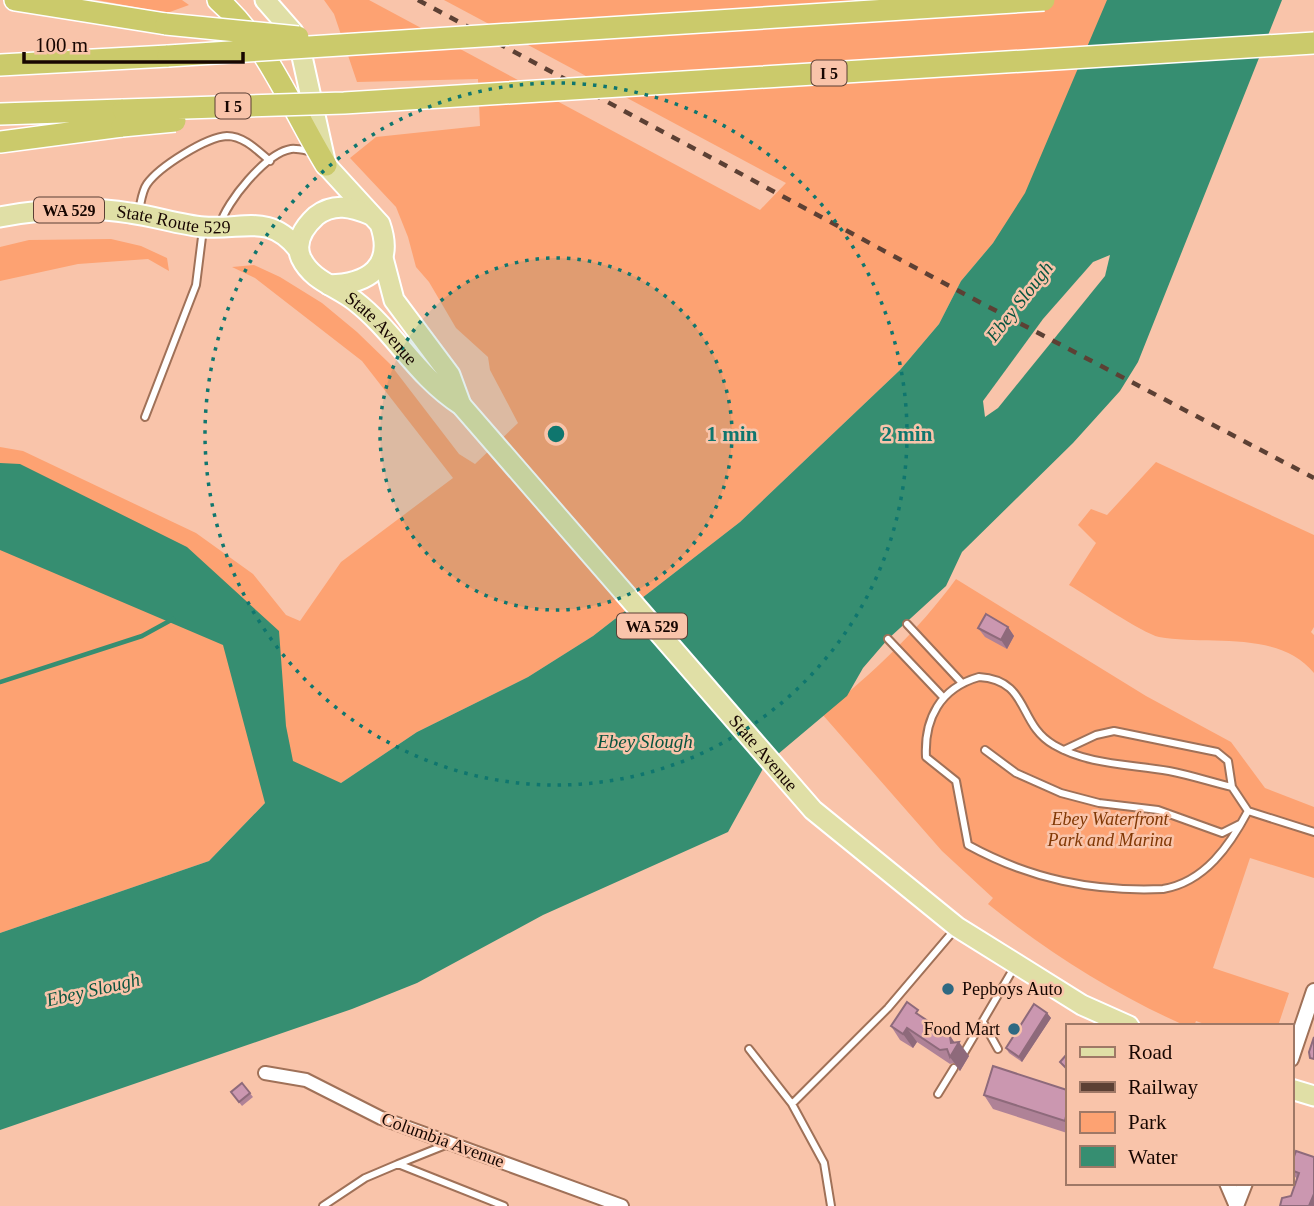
<svg xmlns="http://www.w3.org/2000/svg" width="1314" height="1206" font-family="Georgia,serif">
<style>
.green{fill:#fda272}
.water{fill:#368e71}
.pier{fill:#f9c4aa}
.lines{fill:none;stroke-linecap:round;stroke-linejoin:round}
.stream{stroke:#368e71;stroke-width:4.5}
.service-casing{stroke:#a07158;stroke-width:10}
.minor-casing{stroke:#a07158;stroke-width:16}
.tertiary-casing{stroke:#a07158;stroke-width:18}
.primary-casing{stroke:#fff;stroke-width:23}
.motorway-casing{stroke:#fff;stroke-width:24}
.service{stroke:#fff;stroke-width:6}
.minor{stroke:#fff;stroke-width:12}
.tertiary{stroke:#fff;stroke-width:14}
.primary{stroke:#e0dfa6;stroke-width:19}
.motorway{stroke:#cbca6b;stroke-width:21}
.rail{stroke:#5c4034;stroke-width:4.5;stroke-dasharray:9 9;stroke-linecap:butt}
.motorway-bridge-casing{stroke:#fff;stroke-width:24;stroke-linecap:butt}
.motorway-bridge{stroke:#cbca6b;stroke-width:21}
.wall{fill:#af8297}
.shaded-wall{fill:#8e6a7b}
.building{fill:#cb97b0;stroke:#8e6a7b;stroke-width:2}
.ring{fill:none;stroke:#0f766e;stroke-width:3.5;stroke-dasharray:3.5 7}
.poi-dot{fill:#2f6982;stroke:#f9c4aa;stroke-width:2.5}
.labels{text-anchor:middle;stroke-width:5;stroke-linejoin:round;paint-order:stroke}
.shield{fill:#f9c4aa;stroke:#5b3f34;stroke-width:2}
.shield-label{font-size:16px;font-weight:bold;fill:#170601}
.street-label{font-size:18px;fill:#170601;stroke:#f9c4aa}
.park-label{font-size:18px;font-style:italic;fill:#813805;stroke:#f9c4aa}
.poi-label{font-size:18px;fill:#170601;stroke:#f9c4aa;text-anchor:start}
.water-label{font-size:19px;font-style:italic;fill:#0a543f;stroke:#f9c4aa}
.centre{fill:#0f766e;stroke:#f9c4aa;stroke-width:3.5}
.ring-label{font-size:21px;text-anchor:middle;font-weight:bold;fill:#0f766e;stroke:#f9c4aa;stroke-width:5;stroke-linejoin:round;paint-order:stroke}
</style>
<rect width="100%" height="100%" fill="#f9c4aa"/>
<path class="green" d="M97 0H182L189 5 167 13Z
M324 0H369L760 210 786 183 444 0H1124L1049 169 993 243 961 281 939 324 900 370 740 522 593 636 528 677 417 732 341 783 265 803 209 861 0 933V447L23 451 196 533 253 574 286 615 300 621 341 562 453 478 362 361 255 278 232 267 254 265 280 277 322 303 357 332 390 364 459 454 475 464 518 423 490 370 488 357 456 328 429 282 416 267 408 237 396 207 350 158 376 137 480 126 478 79 357 82 334 14Z
M111 239 141 246 167 258 169 271 148 259 78 264 0 281V247L29 240Z
M1156 462 1314 535V627L1311 632 1314 635V673C1278 629 1208 646 1159 637 1142 633 1088 596 1069 585L1096 543 1078 525 1091 509 1107 515Z
M956 579 1146 696 1231 742 1265 788 1314 807V878L1250 858 1213 968 1289 993 1278 1026H1210L1196 1021 1194 1026H1186C1114 994 1050 954 988 904L993 898 942 851 822 714C872 674 918 631 956 579Z"/>
<path class="water" d="M1107 0H1282L1138 362 1120 391 1073 443 962 552 946 586 888 639 863 668 847 696 765 765 728 832 543 915 417 983 352 1009 0 1130V933L209 861 265 803 223 645 0 550V463L20 464 187 547 279 631 286 726 293 761 341 783 417 732 528 677 593 636 740 522 900 370 939 324 961 281 993 243 1025 193Z"/>
<path class="pier" d="M1110 255 1105 276 998 408 985 417 983 401 1043 319 1093 262Z"/>
<g class="lines">
<path class="stream" d="M0 682 142 636 173 619"/>
<defs>
<path id="service" d="M139 210C141 202 142 191 147 184 159 167 206 137 227 136 244 136 258 151 270 161
M220 225C226 202 266 153 291 149 297 148 307 151 313 152
M145 417 196 285 203 229
M907 624 962 683
M888 639 943 697
M979 677C1030 680 1017 724 1054 745 1088 765 1130 764 1169 771 1190 775 1211 782 1232 787L1248 811C1230 845 1205 882 1163 889 1093 892 1030 879 968 845L956 781 926 757C924 719 940 688 979 677Z
M985 750 1016 773 1061 793 1099 803 1158 810 1222 833 1240 824
M1064 750 1096 735 1114 731 1217 752 1228 761 1232 787
M1248 811 1314 832
M983 1022 998 1049
M749 1049 792 1104 824 1163 831 1206
M964 1053 1015 966
M938 1094 954 1068
M792 1104 888 1008 956 928
M398 1164 448 1144
M323 1206 365 1178 398 1164 504 1206"/>
<path id="minor" d="M265 1073 306 1080 381 1118 622 1206"/>
<path id="tertiary" d="M1291 1059 1314 991
M1227 1183 1236 1204
M1236 1206 1245 1183"/>
<g id="primary">
<path d="M265 0 293 32 301 52 326 165 380 224C395 267 368 284 329 285"/>
<path id="s1" d="M371 215C352 207 334 202 316 216 304 227 294 242 301 258 312 281 336 286 355 301 395 332 416 376 461 405L813 810 957 927 1082 1005 1129 1026"/>
<path id="s2" d="M0 217C42 209 87 206 130 213 154 216 180 225 204 227 244 230 269 213 298 249"/>
<path d="M383 258 394 300 450 375 461 405"/>
<path d="M1291 1089 1314 1096"/>
</g>
<path id="motorway" d="M15 0 166 24
M218 0C265 40 293 111 326 165
M0 65 168 56
M0 114 123 110
M0 142 122 126"/>
</defs>
<use href="#service" class="service-casing"/>
<use href="#minor" class="minor-casing"/>
<use href="#tertiary" class="tertiary-casing"/>
<use href="#primary" class="primary-casing"/>
<use href="#motorway" class="motorway-casing"/>
<use href="#service" class="service"/>
<use href="#minor" class="minor"/>
<use href="#tertiary" class="tertiary"/>
<use href="#primary" class="primary"/>
<use href="#motorway" class="motorway"/>
<path class="rail" d="M418 0 968 296 1314 478"/>
<defs>
<path id="motorway-bridge" d="M166 24 298 37
M168 56 1044 0
M123 110 344 103 1314 43
M122 126 175 121"/>
</defs>
<use href="#motorway-bridge" class="motorway-bridge-casing"/>
<use href="#motorway-bridge" class="motorway-bridge"/>
</g>
<path class="wall" d="M1008 627 1014 636 1007 649 985 637 978 628Z
M1047 1013 1051 1018 1022 1062 1009 1053 1006 1048Z
M924 1018 950 1036 955 1043 969 1056 960 1071 954 1063 950 1064 917 1042 913 1048 900 1040 891 1026Z
M242 1083 253 1097 242 1106 231 1092Z
M1067 1090V1133L993 1109 984 1095Z
M1314 1157 1291 1196 1297 1179 1291 1172V1165Z"/>
<path class="shaded-wall" d="M1008 627 1014 636 1007 649 1001 640Z
M1047 1013 1051 1018 1022 1062 1019 1057Z
M907 1028 917 1042 913 1048 903 1034Z
M950 1036 957 1046 959 1042 969 1056 960 1071 950 1057 951 1043Z
M1314 1194V1206H1309Z"/>
<path class="building" d="M986 614 1008 627 1001 640 978 628Z
M907 1002 918 1010 916 1013 950 1036 951 1043 959 1042 950 1057 947 1049 940 1050 907 1028 903 1034 891 1026Z
M1034 1004 1047 1013 1019 1057 1006 1048Z
M1314 1037V1059L1310 1058 1309 1052Z
M1067 1054V1069L1060 1062Z
M993 1066 1067 1090V1112L1065 1121 984 1095Z
M242 1083 250 1093 239 1102 231 1092Z
M1296 1151 1314 1157V1194L1309 1206H1280L1282 1198 1291 1196 1299 1173 1291 1170V1165Z"/>
<circle cx="556" cy="434" r="176" fill="#0f766e" fill-opacity=".12"/>
<g class="ring">
<circle cx="556" cy="434" r="176"/>
<circle cx="556" cy="434" r="351"/>
</g>
<g class="poi-dot">
<circle cx="948" cy="989" r="7"/>
<circle cx="1014" cy="1029" r="7"/>
</g>
<g class="labels">
<g class="shield">
<rect x="811.5" y="60.5" width="35" height="25" rx="5"/>
<rect x="215.5" y="93.5" width="35" height="25" rx="5"/>
<rect x="34" y="197.5" width="70" height="25" rx="5"/>
<rect x="617" y="613.5" width="70" height="25" rx="5"/>
</g>
<g class="shield-label">
<text x="829" y="79">I 5</text>
<text x="233" y="112">I 5</text>
<text x="69" y="216">WA 529</text>
<text x="652" y="632">WA 529</text>
</g>
<g class="street-label">
<text dy="6" stroke="none"><textPath href="#s2" startOffset="175">State Route 529</textPath></text>
<text dy="6" stroke="none"><textPath href="#s1" startOffset="214">State Avenue</textPath></text>
<text dy="6" stroke="none"><textPath href="#s1" startOffset="786">State Avenue</textPath></text>
<text transform="translate(443 1140) rotate(20)" y="6">Columbia Avenue</text>
</g>
<g class="park-label">
<text x="1110" y="825">Ebey Waterfront<tspan x="1110" dy="21">Park and Marina</tspan></text>
</g>
<g class="poi-label">
<text x="962" y="995">Pepboys Auto</text>
<text x="1000" y="1035" text-anchor="end">Food Mart</text>
</g>
<g class="water-label">
<text transform="translate(1019 301) rotate(-52)" y="7">Ebey Slough</text>
<text x="645" y="748">Ebey Slough</text>
<text transform="translate(93 989) rotate(-13)" y="7">Ebey Slough</text>
</g>
</g>
<circle cx="556" cy="434" r="10" class="centre"/>
<g class="ring-label">
<text x="732" y="441">1 min</text>
<text x="907" y="441">2 min</text>
</g>
<rect x="1066" y="1024" width="228" height="161" fill="#f9c4aa" stroke="#9f7866" stroke-width="2"/>
<rect x="1080" y="1047" width="35" height="10" fill="#e0dfa6" stroke="#9f7866" stroke-width="2"/>
<text x="1128" y="1059" font-size="21" fill="#170601">Road</text>
<rect x="1080" y="1082" width="35" height="10" fill="#5c4034" stroke="#9f7866" stroke-width="2"/>
<text x="1128" y="1094" font-size="21" fill="#170601">Railway</text>
<rect x="1080" y="1112" width="35" height="21" fill="#fda272" stroke="#9f7866" stroke-width="2"/>
<text x="1128" y="1129" font-size="21" fill="#170601">Park</text>
<rect x="1080" y="1146" width="35" height="21" fill="#368e71" stroke="#9f7866" stroke-width="2"/>
<text x="1128" y="1164" font-size="21" fill="#170601">Water</text>
<path d="M24 52v10h219v-10" fill="none" stroke="#170601" stroke-width="3.5"/>
<text x="35" y="52" font-size="21" fill="#170601" stroke="#f9c4aa" stroke-width="5" paint-order="stroke">100 m</text>
</svg>
